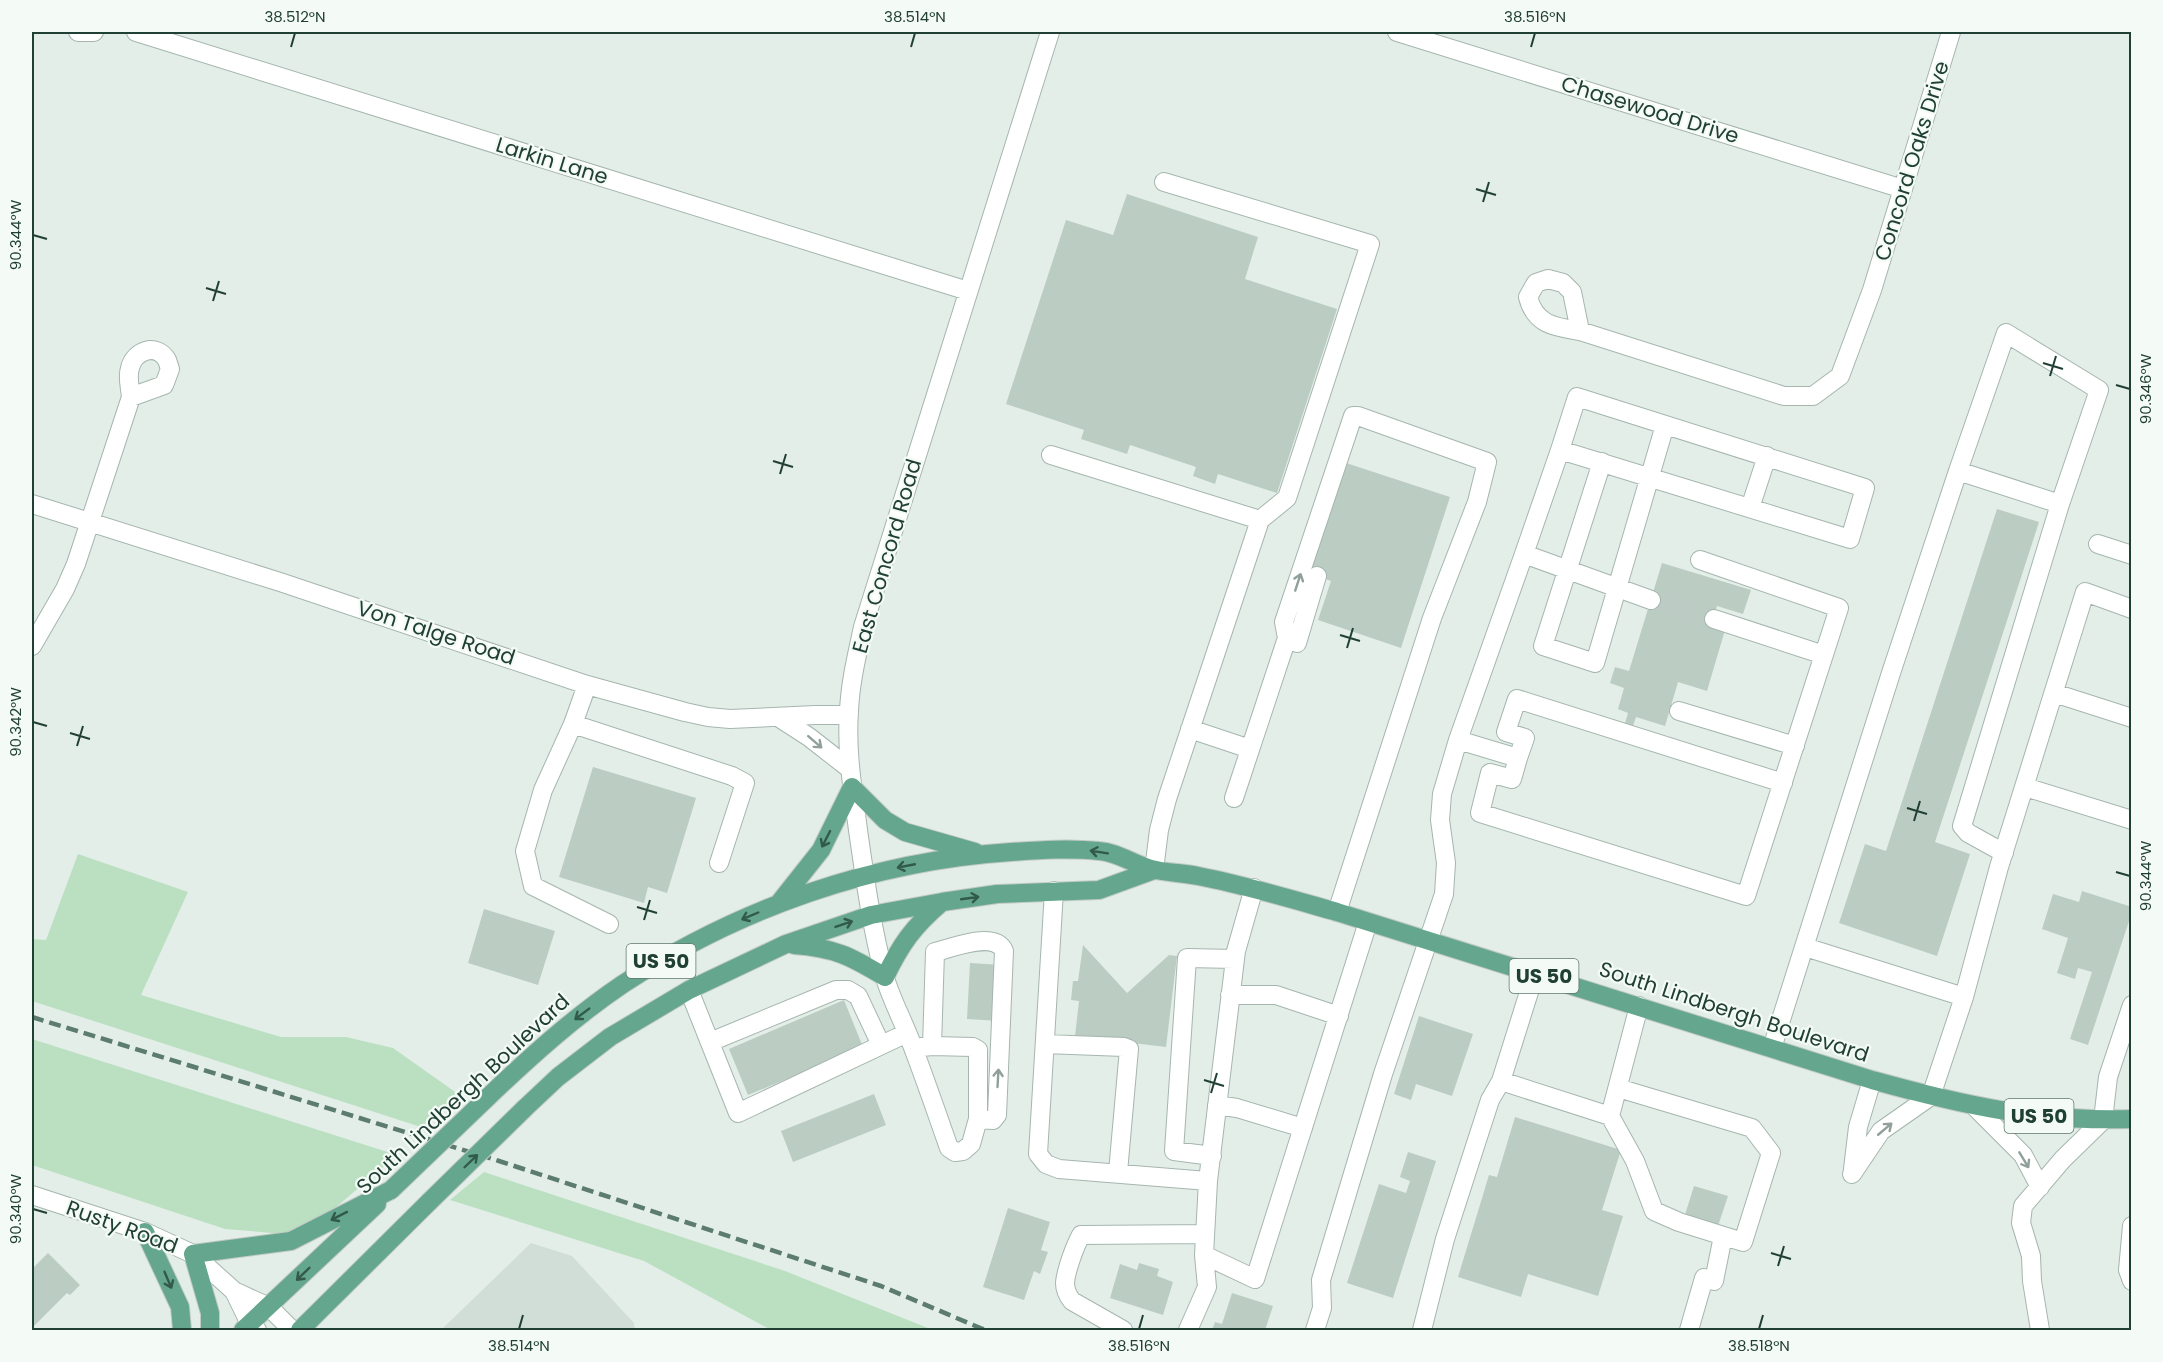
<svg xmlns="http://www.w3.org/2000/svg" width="2163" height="1362" font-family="Poppins,sans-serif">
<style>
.built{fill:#d1ded7}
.green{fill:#bbe0c1}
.building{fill:#bbccc3}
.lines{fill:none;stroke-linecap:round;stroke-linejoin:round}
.minor-tunnel{stroke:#bccbc4;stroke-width:18;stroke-dasharray:18 9;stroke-linecap:butt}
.minor-casing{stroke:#a5b6af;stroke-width:20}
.major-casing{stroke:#c1cac6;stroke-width:20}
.minor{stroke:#fff;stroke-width:18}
.major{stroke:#65a68e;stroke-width:18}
.rail{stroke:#5c7c70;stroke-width:4.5;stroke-dasharray:12 6;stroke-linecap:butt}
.major-bridge-casing{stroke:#c1cac6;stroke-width:20;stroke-linecap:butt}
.major-bridge{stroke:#65a68e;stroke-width:18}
.oneway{stroke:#90a09a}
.oneway2{stroke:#325a4b}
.ticks{fill:none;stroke:#214035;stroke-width:2}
.labels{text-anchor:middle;stroke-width:4.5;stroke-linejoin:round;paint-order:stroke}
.shield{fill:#f4faf6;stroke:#60786f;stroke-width:1.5}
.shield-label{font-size:20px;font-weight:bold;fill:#214035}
.street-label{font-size:21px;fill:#214035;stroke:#f4faf6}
.neatline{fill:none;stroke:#214035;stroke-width:2}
.ticks-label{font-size:15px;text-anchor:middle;fill:#214035}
</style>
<rect width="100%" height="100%" fill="#e3eee8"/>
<path class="built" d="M531 1243 572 1256 634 1323 635 1330H441Z"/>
<path class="green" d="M78 854 188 892 141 995 281 1037H346L393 1048 458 1094 424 1128 32 1001V939L46 940Z
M32 1039 397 1155 328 1214 285 1234 225 1229 32 1165Z
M484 1172 785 1271 933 1330H771L644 1261 450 1200Z"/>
<path class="building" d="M1127 194 1258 237 1245 279 1337 309 1277 493 1218 474 1215 484 1193 476 1196 467 1130 445 1127 454 1081 439 1084 430 1006 404 1066 220 1113 235Z
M1343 462 1450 497 1401 648 1318 620 1331 581 1307 572Z
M1997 509 2039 522 1935 842 1970 854 1937 956 1839 923 1865 844 1886 851Z
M1662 563 1751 590 1743 614 1717 606 1711 626 1725 630 1707 691 1678 682 1665 726 1636 717 1632 729 1624 727 1628 713 1618 709 1624 688 1610 683 1615 667 1629 671Z
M593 767 696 798 667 893 648 887 644 903 559 877Z
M2082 891 2132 907V912L2088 1045 2070 1039 2092 972 2078 968 2075 979 2057 973 2068 938 2042 929 2053 894 2079 902Z
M484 909 555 931 538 985 468 963Z
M1083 945 1127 993 1169 955 1177 956 1166 1047 1075 1036 1079 1001 1071 1000 1073 981H1078Z
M970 963 1003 965 999 1021 967 1019Z
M844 1000 863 1047 748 1095 729 1049Z
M1419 1016 1473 1034 1452 1096 1416 1084 1411 1100 1394 1094Z
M874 1094 886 1125 793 1162 781 1131Z
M1515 1117 1621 1150 1602 1210 1623 1216 1598 1296 1528 1274 1521 1297 1458 1277 1489 1175 1497 1177Z
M1408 1152 1436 1161 1393 1298 1347 1283 1379 1184 1406 1193 1410 1181 1400 1177Z
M1694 1186 1728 1196 1716 1232 1683 1221Z
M1008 1208 1050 1222 1041 1250 1048 1252 1040 1274 1034 1271 1024 1300 983 1287Z
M48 1253 80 1285 70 1295 67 1293 32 1328V1269Z
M1139 1263 1159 1269 1157 1276 1173 1282 1163 1315 1110 1298 1120 1264 1137 1270Z
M1232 1293 1273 1306 1265 1330H1212L1215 1322 1222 1324Z"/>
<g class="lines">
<path class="minor-tunnel" d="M1651 600 1714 619"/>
<defs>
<path id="minor" d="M78 32H94
M136 32 968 291
M1397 32 1903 189
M1580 331C1555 327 1535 325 1528 297L1536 283 1548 279 1563 283 1572 292 1580 331 1784 396H1813L1840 376 1872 290 1951 32
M1051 455 1260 520
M1602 462 1543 646 1595 663 1665 425
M32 504 280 582 587 685 685 712 708 717 730 719 815 715H848
M1750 508 1767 456
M2098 544 2132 555
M1524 554 1560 450 1850 539 1865 488 1577 397 1560 450
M1714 619 1824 655
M1297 643 1317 576
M32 646 65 589 76 564 131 397C130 387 127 377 130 368 134 351 156 342 167 360 168 363 169 366 170 369L164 385 131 397
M587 685 573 724 543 790 525 851 533 886 609 924
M2054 693 2132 718
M1679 711 1795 746
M778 717 809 737 850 769
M573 724 732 776 745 783 719 863
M1190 729 1250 749
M1458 740 1518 758 1512 779 1490 773 1480 813 1746 896 1839 608 1700 560
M1518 758 1525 738 1506 732 1517 699 1783 783
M2025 787 2132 820
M1234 798 1287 638 1284 622 1353 416H1358L1487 462 1477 502 1432 618 1337 912
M2004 853 1968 833 1962 826 2060 504
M1154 870 1159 830 1167 799 1260 520 1287 498 1370 244 1164 182
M1054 891 1038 1154 1046 1164 1059 1169 1208 1181 1236 951 1254 888
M1805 947 1964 997
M689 990 738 1113 907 1033
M1230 995H1276L1339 1016
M710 1042 836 990H848L858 996 881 1045
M1045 1044 1124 1047 1129 1049 1118 1172
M932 1046 935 952C952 948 995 930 1004 951L997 1115 993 1120 978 1119
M913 1048 932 1046 973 1047 978 1050V1119L971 1144 963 1151 955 1152 949 1148C936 1111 923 1073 909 1037 901 1017 891 998 885 978 872 930 865 879 858 830 853 791 846 751 849 712 850 683 857 655 863 627L1050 32
M1772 1048 1891 673 1958 471 2060 504 2099 390 2006 333 1958 471
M1501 1081 1610 1116 1639 1006
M1217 1105 1237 1108 1303 1128
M1974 1106 2023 1155 2040 1187
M1610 1116 1635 1161 1654 1211 1679 1222 1743 1242 1771 1153 1752 1128 1618 1088
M1212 1156 1174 1151 1187 958 1235 959
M1853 1169 1858 1127 1872 1080
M1852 1174 1881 1131 1931 1096 1964 997 1999 867 2085 592 2132 609
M1208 1181 1204 1255 1255 1279 1368 922
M32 1195 145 1232 193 1254 234 1291 250 1324 257 1330
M2132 1226 2128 1270 2132 1281
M234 1291 269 1307 292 1330
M1123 1330 1072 1301C1068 1296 1065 1290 1065 1283 1066 1270 1075 1246 1081 1235L1205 1234
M1188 1330 1207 1287 1204 1255
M1315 1330 1322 1308 1321 1280 1383 1074 1444 894 1446 863 1440 820 1442 794 1458 740 1524 554 1651 600
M1422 1330 1445 1239 1490 1100 1501 1081 1535 973
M1689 1330 1704 1278 1714 1281 1723 1236
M2040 1330 2032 1281 2031 1256 2021 1223 2023 1206 2063 1159 2103 1120 2108 1077 2132 1005"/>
<path id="major" d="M779 903 821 850 852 787 885 820 905 832 975 852
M794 945C835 948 850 956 885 977 901 944 913 927 941 903
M488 1097C530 1057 574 1017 623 984 739 908 873 861 1011 852 1040 850 1070 848 1099 851 1119 852 1137 867 1156 870 1170 873 1184 873 1198 876 1245 885 1291 899 1337 912L1872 1080C1962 1105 2037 1122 2132 1119
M525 1108 558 1077 610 1037 689 990 786 944 871 915 942 902 997 894 1099 890 1154 870
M145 1232 180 1307 182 1330
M210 1330V1313L193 1254 291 1241 391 1190
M243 1330 377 1204
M300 1330 429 1202"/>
</defs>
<use href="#minor" class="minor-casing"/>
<use href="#major" class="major-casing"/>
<use href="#minor" class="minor"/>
<use href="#major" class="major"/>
<path class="rail" d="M32 1017 499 1161 881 1286 985 1330"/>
<defs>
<path id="major-bridge" d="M391 1190 488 1097
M429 1202 525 1108"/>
</defs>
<use href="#major-bridge" class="major-bridge-casing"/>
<use href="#major-bridge" class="major-bridge"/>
</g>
<defs><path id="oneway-shaft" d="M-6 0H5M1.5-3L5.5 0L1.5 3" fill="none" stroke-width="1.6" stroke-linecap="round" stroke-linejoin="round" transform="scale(1.5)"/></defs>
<g class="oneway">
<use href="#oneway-shaft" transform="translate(1298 582) rotate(-72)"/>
<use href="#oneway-shaft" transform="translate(815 742) rotate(41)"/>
<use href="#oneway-shaft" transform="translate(998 1078) rotate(-87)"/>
<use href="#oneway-shaft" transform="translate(1885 1129) rotate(-40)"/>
<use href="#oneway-shaft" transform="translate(2024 1160) rotate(59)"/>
</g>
<g class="oneway2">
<use href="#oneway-shaft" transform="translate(826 839) rotate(117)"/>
<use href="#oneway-shaft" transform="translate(1099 852) rotate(-171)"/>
<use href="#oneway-shaft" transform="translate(906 866) rotate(169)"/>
<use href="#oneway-shaft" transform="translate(970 898) rotate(-8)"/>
<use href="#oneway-shaft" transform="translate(750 916) rotate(157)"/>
<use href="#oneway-shaft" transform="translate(844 924) rotate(-19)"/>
<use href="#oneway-shaft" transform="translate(582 1014) rotate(143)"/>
<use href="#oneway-shaft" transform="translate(471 1161) rotate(-44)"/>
<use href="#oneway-shaft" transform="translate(339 1216) rotate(153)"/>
<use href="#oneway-shaft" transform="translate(303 1274) rotate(136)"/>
<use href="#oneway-shaft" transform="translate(168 1280) rotate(67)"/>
</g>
<path class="ticks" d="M291 47 295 33M911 47 915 33M1531 47 1535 33M1476 189 1496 195M1483 202 1489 182M33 235 47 239M206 288 226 294M213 301 219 281M2043 363 2063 369M2050 376 2056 356M2116 385 2130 389M773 461 793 467M780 474 786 454M1340 635 1360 641M1347 648 1353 628M33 722 47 726M70 733 90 739M77 746 83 726M1907 808 1927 814M1914 821 1920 801M2116 872 2130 876M637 907 657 913M644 920 650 900M1204 1080 1224 1086M1211 1093 1217 1073M33 1209 47 1213M1771 1253 1791 1259M1778 1266 1784 1246M519 1329 523 1315M1139 1329 1143 1315M1759 1329 1763 1315"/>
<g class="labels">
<g class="shield">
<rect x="626.5" y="944" width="69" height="34" rx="4.5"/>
<rect x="1509.5" y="959" width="69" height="34" rx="4.5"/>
<rect x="2004.5" y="1099" width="69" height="34" rx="4.5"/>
</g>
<g class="shield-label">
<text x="661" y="968">US 50</text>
<text x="1544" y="983">US 50</text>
<text x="2039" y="1123">US 50</text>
</g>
<g class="street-label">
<text transform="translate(1650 110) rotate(17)" y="7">Chasewood Drive</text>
<text transform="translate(552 161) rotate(17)" y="7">Larkin Lane</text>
<text transform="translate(1912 161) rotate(-73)" y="7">Concord Oaks Drive</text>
<text transform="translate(887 556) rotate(-74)" y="7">East Concord Road</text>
<text transform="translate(436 633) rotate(18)" y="7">Von Talge Road</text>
<text transform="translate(1734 1012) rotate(18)" y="7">South Lindbergh Boulevard</text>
<text transform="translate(463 1094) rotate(-43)" y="7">South Lindbergh Boulevard</text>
<text transform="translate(122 1227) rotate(20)" y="7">Rusty Road</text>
</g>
</g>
<rect width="2163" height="1362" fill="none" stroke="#f4faf6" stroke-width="66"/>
<rect x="33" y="33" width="2097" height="1296" class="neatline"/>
<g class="ticks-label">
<text x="295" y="22">38.512°N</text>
<text x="915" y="22">38.514°N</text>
<text x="1535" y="22">38.516°N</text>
<text transform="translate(16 235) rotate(-90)" y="5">90.344°W</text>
<text transform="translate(2146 389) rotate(-90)" y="5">90.346°W</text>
<text transform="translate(16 722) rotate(-90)" y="5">90.342°W</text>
<text transform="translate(2146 876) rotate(-90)" y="5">90.344°W</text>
<text transform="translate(16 1209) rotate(-90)" y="5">90.340°W</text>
<text x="519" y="1351">38.514°N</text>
<text x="1139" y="1351">38.516°N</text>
<text x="1759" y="1351">38.518°N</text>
</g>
</svg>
